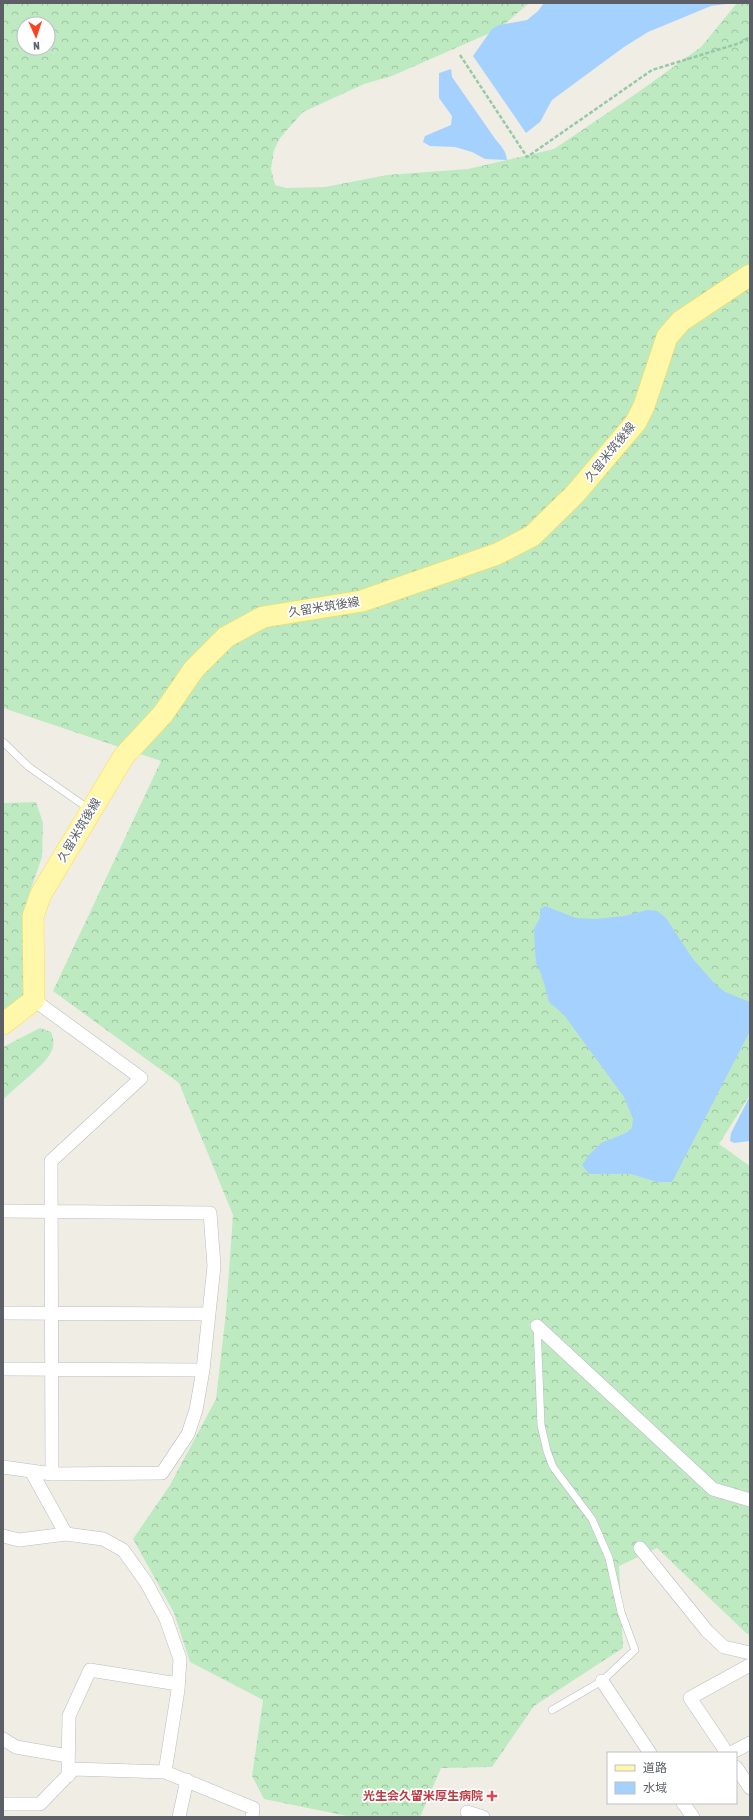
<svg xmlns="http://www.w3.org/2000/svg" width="753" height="1820" font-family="'Asap Condensed','Noto Sans JP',sans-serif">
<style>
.forest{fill:url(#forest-crowns);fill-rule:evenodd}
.water{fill:#a5d1ff}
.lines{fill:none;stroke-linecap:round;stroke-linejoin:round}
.service-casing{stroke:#b9bcc1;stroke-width:8}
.minor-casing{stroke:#b9bcc1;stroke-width:14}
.primary-casing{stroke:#fedb4f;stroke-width:22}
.path{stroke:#95c9a8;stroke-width:2.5;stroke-dasharray:4 2;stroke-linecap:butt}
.service{stroke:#fff;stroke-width:7}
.minor{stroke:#fff;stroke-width:13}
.primary{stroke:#fff8aa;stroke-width:21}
.health-dot{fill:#e0444e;stroke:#fff;stroke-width:1.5}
.labels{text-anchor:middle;stroke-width:3.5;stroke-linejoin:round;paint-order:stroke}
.street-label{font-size:12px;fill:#5c6066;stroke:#fff}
.health-label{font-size:12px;font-weight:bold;fill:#be3a42;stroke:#fff;text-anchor:end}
</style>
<defs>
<pattern id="forest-crowns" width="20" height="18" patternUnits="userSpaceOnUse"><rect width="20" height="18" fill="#beeac2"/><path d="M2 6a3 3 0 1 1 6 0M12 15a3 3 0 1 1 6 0" fill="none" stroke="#9ec1a1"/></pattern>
</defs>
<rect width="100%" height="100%" fill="#f0eee4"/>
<path class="forest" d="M3 3H529L499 29 392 76 364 84 303 112 280 138 274 150 271 169 275 185 286 188 325 187 387 175 468 169 554 149 637 93 701 47 737 3H750V1095L719 1144 750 1166V1635L746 1633 657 1548 619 1566 623 1648 534 1706 492 1767 441 1768 420 1817H352L264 1799 252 1776 263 1700 190 1662 174 1613 133 1539 170 1485 216 1399 226 1312 233 1215 179 1083 53 991 161 761 3 708ZM24 24H48V48H24Z
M36 802 43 823 42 857 25 906 28 969 23 995 3 1013V803Z
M40 1028 51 1032C53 1037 54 1042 53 1047 50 1063 14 1087 3 1100V1047Z"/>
<path class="water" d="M544 3H734L711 6 648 32 624 47 552 100 540 122 526 133 473 56 492 29 499 25 527 20 538 11Z
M451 69 452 77 496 140C502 147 506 151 507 160L485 159 472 152 455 147 430 146 423 142 425 136 451 125 452 116 439 98V73Z
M545 906 576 918 595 919 624 916 647 910 657 911 666 918 693 959 715 984 725 992 750 1002V1031L672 1182H657L631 1174H589L582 1165 589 1155 601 1143 626 1133 632 1128 633 1119 624 1097 564 1015 549 1002 542 976 536 963 535 951 534 929 540 918V909Z
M750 1096V1141L734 1143 730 1141 731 1133Z"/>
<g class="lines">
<defs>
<path id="service" d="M3 742 29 767 89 809
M537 1326 541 1425 547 1451 553 1467 592 1519 609 1558 621 1612 635 1650 602 1681 552 1710"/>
<path id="minor" d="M34 1000 141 1078 51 1161 52 1474
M3 1211 210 1213 214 1266 203 1370 196 1410 188 1434 162 1473 52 1474 3 1467
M3 1313 206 1314
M537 1326 713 1489 750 1500
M3 1369 203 1370
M31 1471 66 1534 103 1539 123 1550 146 1582 166 1619 180 1659 178 1690 165 1772
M3 1536 19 1540 66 1534
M640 1548 707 1631 724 1647 750 1653
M602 1681 650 1753
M3 1739 16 1747 68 1756
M727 1753 690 1698 750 1665
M731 1753 750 1743
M736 1767 750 1788
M68 1776 69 1716 90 1670 178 1684
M683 1803 693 1817
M3 1804H40L74 1769 165 1772 253 1808 252 1817
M467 1812 483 1817
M179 1817 187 1780"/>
<path id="primary" d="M3 1024 34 1000 33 916 41 894 124 756 163 714 194 669 226 637 263 617 362 601 497 554 532 536 575 494 636 422 644 406 667 337 681 321 750 275"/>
</defs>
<use href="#service" class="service-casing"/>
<use href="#minor" class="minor-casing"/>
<use href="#primary" class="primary-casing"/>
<path class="path" d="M460 55 527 157 652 70 740 43 750 37"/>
<use href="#service" class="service"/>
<use href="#minor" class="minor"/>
<use href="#primary" class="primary"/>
</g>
<path class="health-dot" d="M490 1790h4v4h4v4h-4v4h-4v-4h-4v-4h4z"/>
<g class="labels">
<g class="street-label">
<text transform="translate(610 452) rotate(-51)" y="4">久留米筑後線</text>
<text transform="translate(324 607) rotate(-9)" y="4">久留米筑後線</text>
<text transform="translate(79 830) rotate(-59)" y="4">久留米筑後線</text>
</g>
<g class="health-label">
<text x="483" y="1800">光生会久留米厚生病院</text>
</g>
</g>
<rect width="753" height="1820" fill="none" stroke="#5c6066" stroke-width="8"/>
<rect x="607" y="1752" width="130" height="52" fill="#ffffff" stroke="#bebfc2"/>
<rect x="615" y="1765" width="20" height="6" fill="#fff8aa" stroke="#bebfc2"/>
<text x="643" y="1772" font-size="12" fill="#5c6066">道路</text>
<rect x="615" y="1782" width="20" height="12" fill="#a5d1ff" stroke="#bebfc2"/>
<text x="643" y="1792" font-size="12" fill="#5c6066">水域</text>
<g transform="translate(36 36) rotate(177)"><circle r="19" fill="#ffffff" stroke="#bebfc2"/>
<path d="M0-3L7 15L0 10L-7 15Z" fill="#f94321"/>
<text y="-6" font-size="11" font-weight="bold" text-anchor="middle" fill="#5c6066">N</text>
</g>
</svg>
